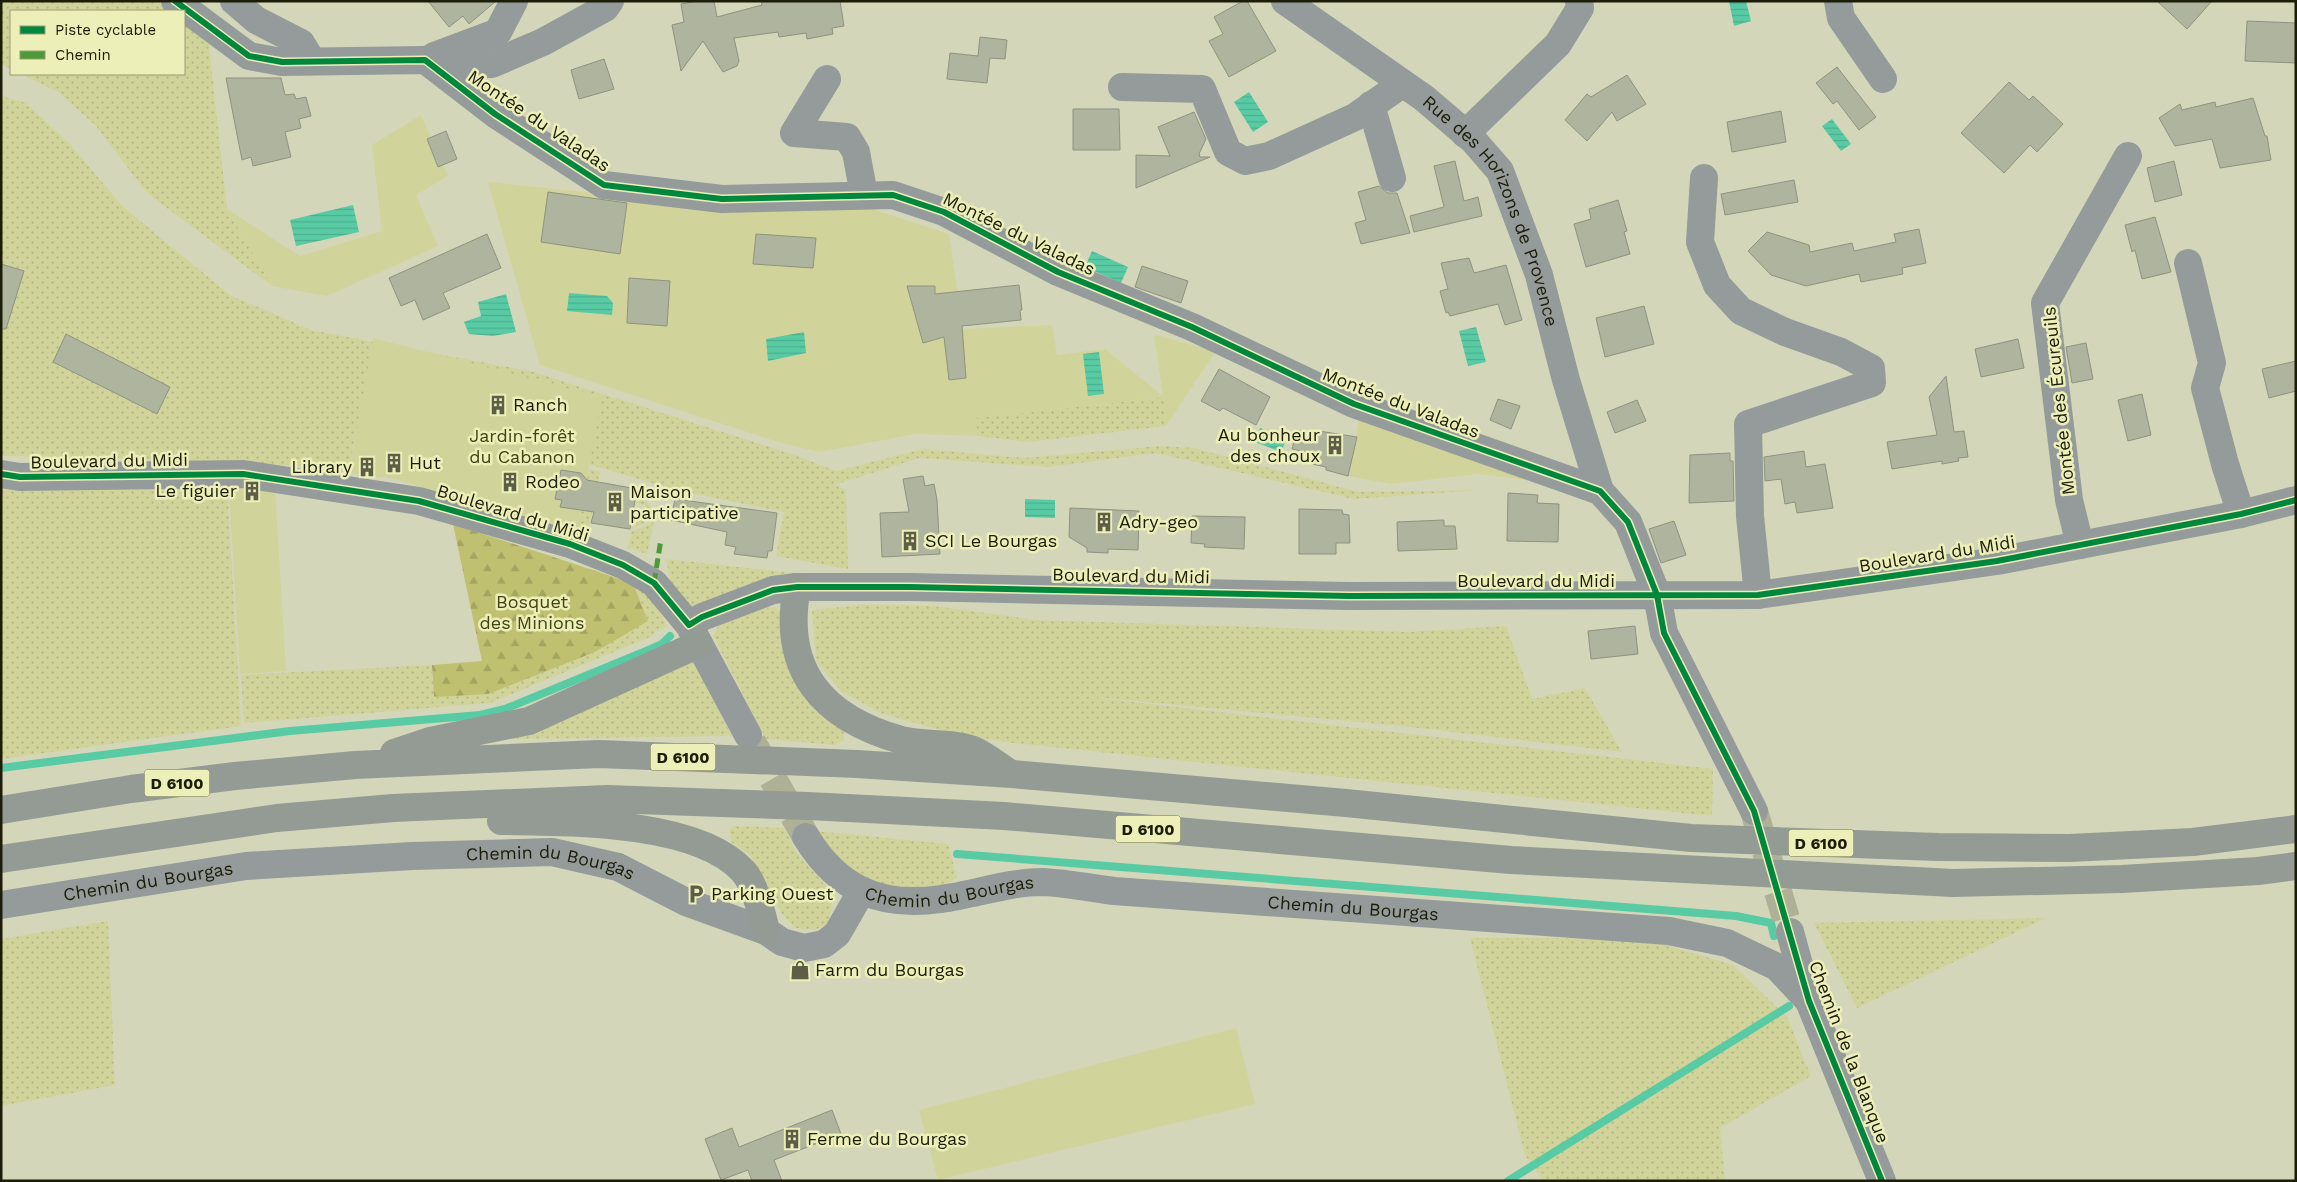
<svg xmlns="http://www.w3.org/2000/svg" width="2297" height="1182" font-family="'Work Sans',sans-serif">
<style>
.grass{fill:url(#grass-dots)}
.forest{fill:url(#forest-firs)}
.green{fill:#d1d49a}
.water{fill:url(#water-rules)}
.lines{fill:none;stroke-linecap:round;stroke-linejoin:round}
.stream{stroke:#58cba5;stroke-width:8}
.building{fill:#afb49f;stroke:#8e937e}
.minor-tunnel{stroke:#afb196;stroke-width:28;stroke-dasharray:28 14;stroke-linecap:butt}
.minor{stroke:#949b9a;stroke-width:28}
.major{stroke:#949b94;stroke-width:28}
.quiet{stroke:#4c9a3a;stroke-width:5;stroke-dasharray:10 5;stroke-linecap:butt}
.cycleway-casing{stroke:#edefb9;stroke-width:9}
.cycleway{stroke:#00873e;stroke-width:6}
.labels{text-anchor:middle;stroke-width:5;stroke-linejoin:round;paint-order:stroke}
.shield{fill:#edefb9;stroke:#5b5c3d;stroke-width:1}
.shield-label{font-size:16px;font-weight:bold;fill:#1c1d08}
.street-label{font-size:18px;fill:#1c1d08;stroke:#edefb9}
.poi-label{font-size:18px;fill:#1c1d08;stroke:#edefb9;text-anchor:start}
.park-label{font-size:18px;fill:#434414;stroke:#edefb9}
</style>
<defs>
<pattern id="grass-dots" width="8" height="8" patternUnits="userSpaceOnUse" patternTransform="scale(1.25)"><rect width="8" height="8" fill="#d1d49a"/><path d="M2 2h.1M6 6h.1" fill="none" stroke="#b3b683" stroke-width="1.8" stroke-linecap="round"/></pattern>
<pattern id="forest-firs" width="22" height="20" patternUnits="userSpaceOnUse" patternTransform="scale(1.25)"><rect width="22" height="20" fill="#bfc171"/><path d="M5 1l3.5 6h-7zM16 11l3.5 6h-7z" fill="#a4a560"/></pattern>
<pattern id="water-rules" width="6" height="5" patternUnits="userSpaceOnUse" patternTransform="scale(1.25)"><rect width="6" height="5" fill="#58cba5"/><path d="M0 2.5h6" fill="none" stroke="#4cae8d"/></pattern>
</defs>
<rect width="100%" height="100%" fill="#d4d6b9"/>
<path class="grass" d="M1 1H157L177 11H11V69L1 64Z
M184 15 207 27 227 209 272 286 148 194 95 125 58 92 21 74H184Z
M1 96 26 103 71 145 122 206 230 295 311 330 534 372 795 455 836 471 923 449 1023 458 1161 446 1194 448 1359 492 1482 490 1353 499 1156 453 1048 467 919 458 834 485 846 489 848 569 776 556 784 512 676 490 432 418 355 436 349 473 316 467 148 459 1 456Z
M1164 397 1166 426 1028 442 978 436 976 418Z
M589 469 600 471 588 535 576 532Z
M227 484 241 726 1 759V486Z
M638 496 650 505 654 517 632 529 634 514 643 515 645 505 636 503Z
M654 522 647 554 628 548 631 532Z
M666 559 812 575 712 605H689L672 590Z
M634 586C654 596 659 606 667 627L654 632 655 635 490 703 244 723 241 675 432 665 434 697 648 621Z
M860 605 935 606 1036 620 1408 632 1506 626 1532 699 1585 688 1622 752 1410 727 1072 695 1713 769 1712 816 1013 743 954 734 880 713 841 691 816 661 812 610Z
M775 607 780 611C782 635 786 670 800 690 810 706 829 717 844 728V740L835 745 766 739 713 636 719 625 759 608Z
M683 662 695 663 732 736 510 739Z
M733 826 784 828C789 837 793 847 799 855 818 880 842 890 827 925L814 930 795 928 782 914 750 855 732 843 729 830Z
M815 831 948 844 957 877 944 887 889 890 840 867Z
M2046 918 1857 1008 1814 923Z
M108 921 115 1085 1 1106V939Z
M1470 938H1643L1733 965 1787 1017 1811 1076 1720 1128 1725 1181H1543L1525 1155Z"/>
<path class="forest" d="M453 524 623 580 634 586 648 621 595 652 488 694 434 697 432 665 482 661Z"/>
<path class="green" d="M421 115 448 176 416 195 438 246 327 296 272 286 227 209 300 256 382 231 372 145Z
M488 182 739 208 866 207 949 234 963 329 1052 325 1057 355 1105 349 1163 396 1154 334 1215 352 1166 426 1164 397 976 418 978 436 916 434 819 452 778 442 540 365Z
M373 338 602 397 576 533 394 479 349 473Z
M1359 419 1545 482 1478 474 1391 484 1348 476Z
M275 487 286 671 240 674 229 490Z
M1236 1028 1255 1104 938 1180 919 1110Z"/>
<path class="water" d="M1729 1H1746L1751 21 1734 26Z
M1249 92 1268 122 1253 132 1234 102Z
M1832 119 1851 144 1841 151 1822 126Z
M353 205 359 232 296 246 290 220Z
M1092 251 1128 267 1121 283 1085 267Z
M569 293 607 296 613 303 612 315 567 311Z
M506 294 516 332 493 336 469 334 464 322 481 316 478 302Z
M1476 327 1486 362 1468 366 1459 331Z
M804 332 806 353 768 361 766 339Z
M1099 352 1104 394 1088 396 1083 354Z
M1260 428 1287 438 1281 452 1255 442Z
M1025 499 1055 500V518L1025 517Z"/>
<g class="lines">
<path class="stream" d="M1 768 290 731 480 715 505 709 651 649 662 644 670 636
M957 854 1736 916 1771 923 1774 936
M1508 1181 1789 1006"/>
</g>
<path class="building" d="M428 1H496L469 24 463 16 449 27Z
M698 1H714L717 17 762 5 761 1H840L844 26 832 28 833 34 807 39 806 33 779 37 778 32 734 38 739 61 737 66 723 72 703 41 681 71 672 25 684 22 681 4Z
M1243 1H1247L1276 51 1229 77 1209 41 1223 34 1214 17Z
M2157 1H2212L2187 29Z
M2247 21 2296 23V63L2245 61Z
M980 37 1007 40 1005 59 990 58 987 83 947 79 950 53 978 56Z
M604 59 614 89 579 99 571 70Z
M1837 67 1876 117 1859 130 1837 101 1833 104 1816 83Z
M1627 75 1646 104 1617 121 1612 112 1587 141 1565 120 1587 94 1591 97Z
M226 78H281L285 95 294 94 296 99 306 97 311 116 299 119 301 128 285 132 291 157 253 166 251 157 242 160Z
M2009 82 2029 100 2033 96 2063 124 2037 152 2030 145 2004 173 1961 133Z
M2253 98 2265 136H2267L2271 160 2220 168 2212 139 2175 146 2159 118 2180 104 2182 110 2215 102 2216 107Z
M1073 109H1119L1120 150H1073Z
M1781 111 1786 142 1732 152 1727 122Z
M1194 112 1206 139 1199 154 1200 157H1210L1136 188V155L1170 156 1158 127Z
M446 131 457 159 438 167 427 139Z
M1455 161 1464 201 1478 197 1482 216 1414 232 1410 216 1444 207 1434 166Z
M2174 161 2182 195 2155 202 2147 168Z
M1794 180 1798 202 1725 215 1721 194Z
M1379 186 1388 193H1397L1410 233 1361 244 1355 223 1366 220 1358 192Z
M548 192 627 203 620 254 541 242Z
M1618 200 1627 231 1624 232 1630 254 1586 267 1574 224 1591 219 1589 209Z
M2155 217 2171 272 2142 279 2135 250 2132 252 2125 225Z
M1919 229 1926 263 1902 268 1903 274 1861 282 1859 274 1806 286 1771 275 1748 251 1767 232 1809 245 1810 252 1852 243 1854 251 1896 242 1894 234Z
M487 234 501 268 443 293 450 308 423 320 415 300 401 306 389 278Z
M756 234 816 238 813 268 753 264Z
M1469 258 1474 273 1506 265 1522 320 1505 325 1498 304 1450 316 1448 312 1446 313 1440 291 1448 289 1441 263Z
M1 264 24 271 6 329H1Z
M1142 266 1188 281 1181 303 1135 287Z
M629 278 670 281 667 326 627 323Z
M1019 285 1022 310H1020L1021 320 962 326 966 378 949 380 944 337 923 343 907 286H935V294Z
M1644 306 1654 344 1605 357 1596 318Z
M66 334 170 387 157 414 53 362Z
M2018 339 2024 368 1981 377 1975 349Z
M2086 343 2093 379 2072 383 2066 347Z
M2296 361V391L2269 398 2262 369Z
M1219 369 1270 397 1256 425 1223 408 1220 411 1201 401Z
M1946 376 1954 432 1964 431 1968 457 1958 458 1959 461 1942 464V461L1892 469 1887 442 1937 435 1929 397Z
M2142 394 2151 435 2128 441 2118 400Z
M1498 399 1520 406 1511 429 1490 420Z
M1637 400 1646 421 1615 433 1607 412Z
M1297 430 1318 435 1319 431 1357 437 1348 476 1326 470V467L1312 464 1314 454 1292 449Z
M1804 451 1806 467 1825 464 1833 508 1797 513 1795 502 1785 504 1781 479 1765 481 1764 457Z
M1730 453V461H1733L1734 501 1689 503 1690 455Z
M561 470 581 473 587 480 637 489 630 529 591 523 594 512 560 507 562 500 555 499Z
M923 476 925 486 934 484 937 500 940 554 882 557 880 513 909 512 903 479Z
M1508 493 1538 495 1537 503 1559 504 1558 542 1507 541Z
M675 499 777 513 772 551H768L767 558 734 554 736 547 725 545 727 532 671 520Z
M1070 508 1139 511 1138 550 1108 549V553L1087 552V548L1069 537Z
M1299 509 1342 510 1343 514 1349 515 1350 543H1336V554H1299Z
M1192 516 1245 517 1244 549 1204 547 1205 544 1191 543Z
M1444 520V526H1455L1457 549 1398 551 1397 522Z
M1674 521 1686 555 1661 563 1649 529Z
M1635 626 1638 654 1591 659 1588 631Z
M832 1110 841 1134 774 1160 782 1181H752L748 1170 721 1180 705 1139 732 1128 739 1147Z"/>
<g class="lines">
<path class="minor-tunnel" d="M752 742 806 837
M1754 811 1790 932"/>
<g class="minor">
<path d="M175 1 249 56 282 62 425 60 492 64 543 42 605 8 610 1"/>
<path d="M234 1 256 20 301 43 312 61"/>
<path id="s1" d="M1285 1 1424 98 1473 140 1500 171 1539 275 1566 380 1600 491"/>
<path d="M1838 1 1841 18 1883 79"/>
<path d="M434 56 498 32 514 1"/>
<path d="M425 60 495 114 604 185 722 199 893 195 944 212 1058 272 1192 327 1354 404 1600 491 1628 522 1657 595 1664 633 1754 811"/>
<path d="M827 79 794 133 847 137 856 152 864 195"/>
<path d="M1122 87 1202 89 1228 152 1245 161 1269 156 1355 117 1402 84"/>
<path d="M1371 105 1392 178"/>
<path d="M1465 134 1558 44 1580 8 1579 1"/>
<path d="M1704 178 1700 242 1717 285 1741 311 1785 332 1841 352 1871 368 1872 383 1748 424 1750 516 1758 595"/>
<path d="M2188 263 2212 363 2205 388 2225 464 2241 514"/>
<path d="M1 474 20 477 243 474 419 501 570 544 623 565 654 583 689 625 748 735"/>
<path d="M2080 545 2069 500 2045 303 2128 156"/>
<path d="M689 625 702 617 773 590 797 587H910L1349 596 1758 595 1997 561 2241 514 2296 500"/>
<path id="s2" d="M806 837C838 889 880 908 941 899 974 895 1008 882 1042 882 1066 883 1091 888 1114 891L1669 931 1727 943 1777 967 1809 1001"/>
<path id="s3" d="M1 905 246 866 412 856 552 852 618 867 686 902 766 931 782 942 804 948 824 944 837 934 857 899 859 890"/>
<path d="M1790 932 1809 1001 1882 1181"/>
</g>
<path class="major" d="M797 587C781 671 823 718 901 740 924 746 951 742 973 750 985 755 997 765 1008 772
M394 753 430 741 529 721 699 644
M1 810 131 789 235 776 355 765 599 754 857 764 1012 774 1346 803 1691 838 1938 847 2069 848 2193 842 2296 829
M501 821C566 822 696 820 743 871 755 884 762 914 766 931
M1 859 277 818 393 808 607 799 808 806 1004 816 1511 860 1953 883 2122 879 2258 871 2296 866"/>
<path class="quiet" d="M654 583 661 539"/>
<defs>
<path id="cycleway" d="M175 1 249 56 282 62 425 60 495 114 604 185 722 199 893 195 944 212 1058 272 1192 327 1354 404 1600 491 1628 522 1657 595 1664 633 1754 811 1809 1001 1882 1181
M1 474 20 477 243 474 419 501 570 544 623 565 654 583 689 625 702 617 773 590 797 587H910L1349 596 1758 595 1997 561 2241 514 2296 500"/>
</defs>
<use href="#cycleway" class="cycleway-casing"/>
<use href="#cycleway" class="cycleway"/>
</g>
<defs>
<symbol id="building-bare" viewBox="-9 -9 18 18"><path d="M-4-6H4V6H1V3H-1V6H-4ZM-2.5-4.3h1.7v1.8h-1.7ZM.8-4.3h1.7v1.8H.8ZM-2.5-1h1.7V.8h-1.7ZM.8-1h1.7V.8H.8Z" fill="#5c5e46" stroke="#edefb9" stroke-width="2.5" paint-order="stroke"/></symbol>
<symbol id="parking-bare" viewBox="-9 -9 18 18"><path d="M-3.5-5.5H1a3.5 3.5 0 0 1 0 7H-1V5.5H-3.5ZM-1-3.4V-.6H.8a1.4 1.4 0 0 0 0-2.8Z" fill="#5c5e46" stroke="#edefb9" stroke-width="2.5" paint-order="stroke"/></symbol>
<symbol id="shop-bare" viewBox="-9 -9 18 18"><path d="M-5-2.5h2.3a2.7 3.5 0 0 1 5.4 0H5L5.5 6h-11ZM-1.5-2.5h3a1.5 2.3 0 0 0-3 0Z" fill="#5c5e46" stroke="#edefb9" stroke-width="2.5" paint-order="stroke"/></symbol>
</defs>
<g fill-rule="evenodd">
<use href="#building-bare" x="484" y="391" width="28" height="28"/>
<use href="#building-bare" x="1321" y="431" width="28" height="28"/>
<use href="#building-bare" x="380" y="449" width="28" height="28"/>
<use href="#building-bare" x="353" y="453" width="28" height="28"/>
<use href="#building-bare" x="496" y="468" width="28" height="28"/>
<use href="#building-bare" x="238" y="477" width="28" height="28"/>
<use href="#building-bare" x="601" y="488" width="28" height="28"/>
<use href="#building-bare" x="1090" y="508" width="28" height="28"/>
<use href="#building-bare" x="896" y="527" width="28" height="28"/>
<use href="#parking-bare" x="682" y="880" width="28" height="28"/>
<use href="#shop-bare" x="786" y="956" width="28" height="28"/>
<use href="#building-bare" x="778" y="1125" width="28" height="28"/>
</g>
<g class="labels">
<g class="shield">
<rect x="650.5" y="743.5" width="65" height="27" rx="4"/>
<rect x="144.5" y="769.5" width="65" height="27" rx="4"/>
<rect x="1115.5" y="815.5" width="65" height="27" rx="4"/>
<rect x="1788.5" y="829.5" width="65" height="27" rx="4"/>
</g>
<g class="shield-label">
<text x="683" y="763">D 6100</text>
<text x="177" y="789">D 6100</text>
<text x="1148" y="835">D 6100</text>
<text x="1821" y="849">D 6100</text>
</g>
<g class="street-label">
<text transform="translate(539 121) rotate(34)" y="6">Montée du Valadas</text>
<text dy="6" stroke="none"><textPath href="#s1" startOffset="305">Rue des Horizons de Provence</textPath></text>
<text transform="translate(1019 234) rotate(26)" y="6">Montée du Valadas</text>
<text transform="translate(2059 401) rotate(-96)" y="6">Montée des Écureuils</text>
<text transform="translate(1401 403) rotate(21)" y="6">Montée du Valadas</text>
<text transform="translate(109 461) rotate(-1)" y="6">Boulevard du Midi</text>
<text transform="translate(513 513) rotate(17)" y="6">Boulevard du Midi</text>
<text transform="translate(1937 554) rotate(-9)" y="6">Boulevard du Midi</text>
<text transform="translate(1131 576) rotate(1)" y="6">Boulevard du Midi</text>
<text x="1536" y="587">Boulevard du Midi</text>
<text dy="6" stroke="none"><textPath href="#s3" startOffset="554">Chemin du Bourgas</textPath></text>
<text dy="6" stroke="none"><textPath href="#s3" startOffset="149">Chemin du Bourgas</textPath></text>
<text dy="6" stroke="none"><textPath href="#s2" startOffset="168">Chemin du Bourgas</textPath></text>
<text dy="6" stroke="none"><textPath href="#s2" startOffset="574">Chemin du Bourgas</textPath></text>
<text transform="translate(1849 1052) rotate(69)" y="6">Chemin de la Blanque</text>
</g>
<g class="poi-label">
<text x="513" y="411">Ranch</text>
<text x="1320" y="441" text-anchor="end">Au bonheur<tspan x="1320" dy="21">des choux</tspan></text>
<text x="409" y="469">Hut</text>
<text x="352" y="473" text-anchor="end">Library</text>
<text x="525" y="488">Rodeo</text>
<text x="237" y="497" text-anchor="end">Le figuier</text>
<text x="630" y="498">Maison<tspan x="630" dy="21">participative</tspan></text>
<text x="1119" y="528">Adry-geo</text>
<text x="925" y="547">SCI Le Bourgas</text>
<text x="711" y="900">Parking Ouest</text>
<text x="815" y="976">Farm du Bourgas</text>
<text x="807" y="1145">Ferme du Bourgas</text>
</g>
<g class="park-label">
<text x="522" y="442">Jardin-forêt<tspan x="522" dy="21">du Cabanon</tspan></text>
<text x="532" y="608">Bosquet<tspan x="532" dy="21">des Minions</tspan></text>
</g>
</g>
<rect width="2297" height="1182" fill="none" stroke="#1c1d08" stroke-width="5"/>
<rect x="10" y="10" width="175" height="65" fill="#edefb9" stroke="#999b72"/>
<rect x="20" y="26" width="25" height="8" fill="#00873e" stroke="#999b72"/>
<text x="55" y="35" font-size="15" fill="#1c1d08">Piste cyclable</text>
<rect x="20" y="51" width="25" height="8" fill="#4c9a3a" stroke="#999b72"/>
<text x="55" y="60" font-size="15" fill="#1c1d08">Chemin</text>
</svg>
